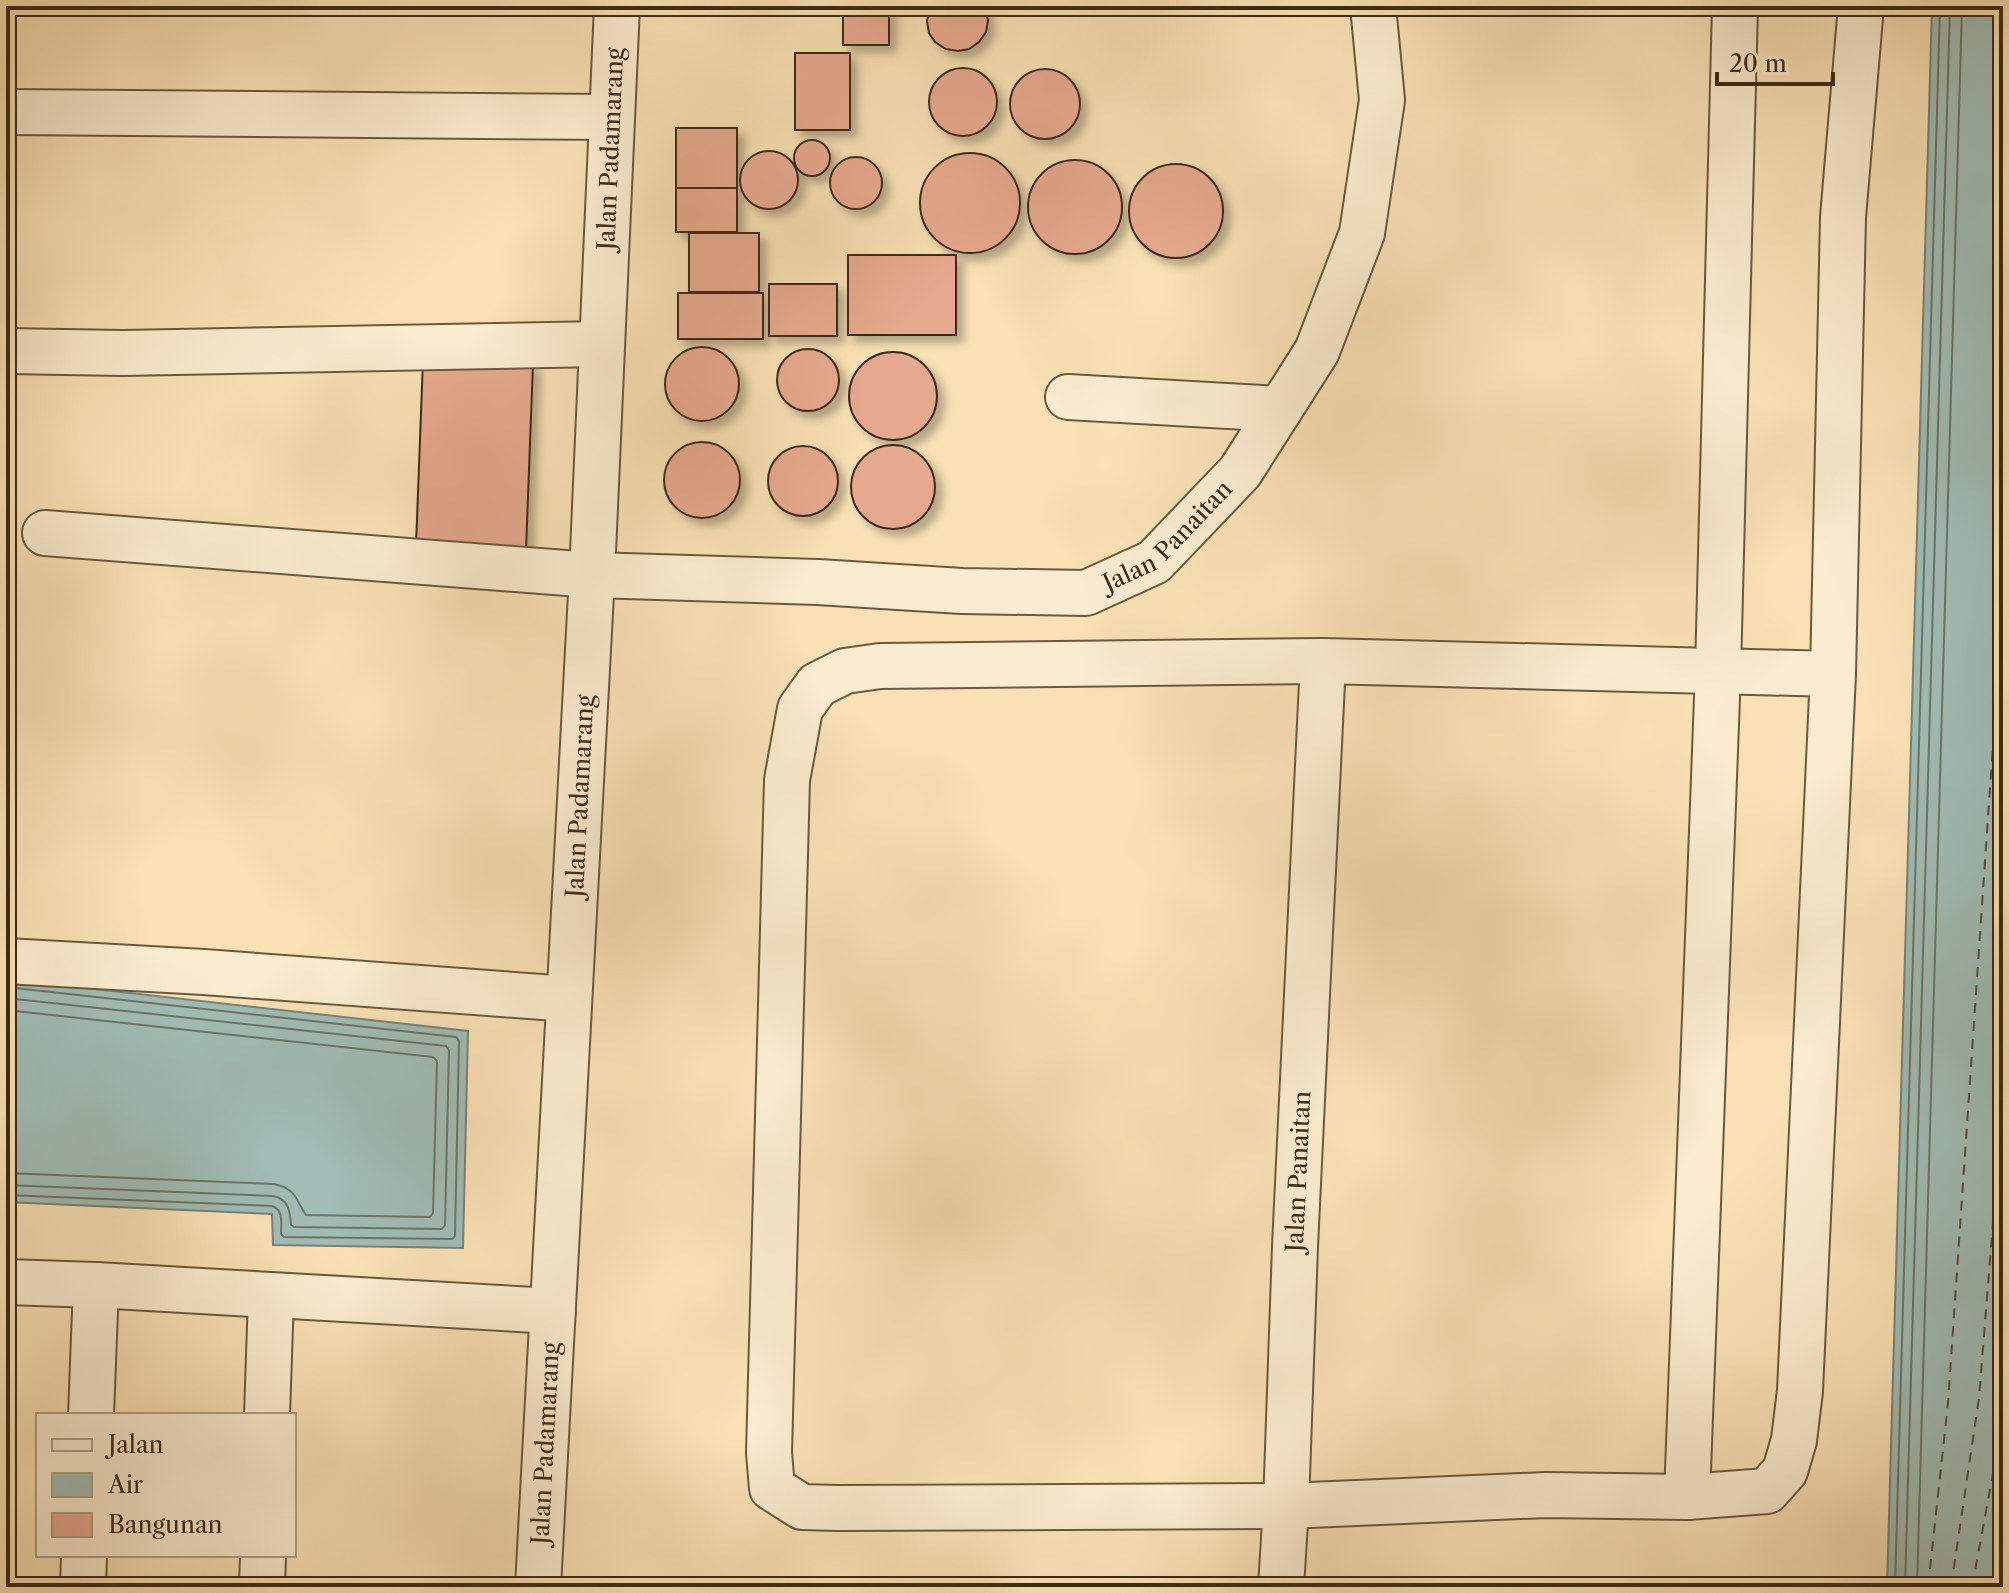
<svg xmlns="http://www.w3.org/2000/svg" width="2009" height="1593" font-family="'Libre Caslon Text',serif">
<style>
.water{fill:#a0bcb5;stroke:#788276;stroke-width:2}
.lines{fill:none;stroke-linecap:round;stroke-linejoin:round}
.shore{stroke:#6e7366;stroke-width:2}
.ferry{stroke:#554e3e;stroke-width:2;stroke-dasharray:10 8;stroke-linecap:butt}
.building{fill:#e6a88e;stroke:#3c2a17;stroke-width:2;filter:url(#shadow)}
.minor-casing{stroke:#6b583e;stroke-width:48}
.minor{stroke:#fbeccf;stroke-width:44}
.labels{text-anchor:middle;stroke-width:6;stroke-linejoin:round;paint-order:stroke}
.street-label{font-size:24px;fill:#3c2a17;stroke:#fbeccf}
</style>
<defs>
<filter id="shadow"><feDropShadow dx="7" dy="7" stdDeviation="4" flood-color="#0004"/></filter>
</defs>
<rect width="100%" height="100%" fill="#f9e1b5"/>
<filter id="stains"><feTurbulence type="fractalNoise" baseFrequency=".0025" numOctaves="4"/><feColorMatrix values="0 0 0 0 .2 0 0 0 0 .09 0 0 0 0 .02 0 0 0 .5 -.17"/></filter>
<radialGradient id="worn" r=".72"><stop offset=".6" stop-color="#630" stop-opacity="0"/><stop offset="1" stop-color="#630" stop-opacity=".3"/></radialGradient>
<path class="water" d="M1932 6H2003V1587H1887Z
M6 979 468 1031 463 1248 273 1245 272 1214 6 1202Z"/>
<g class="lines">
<path class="shore" d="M6 987 456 1037 459 1041 455 1236 452 1239 284 1237 281 1234C281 1223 284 1210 272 1206L6 1195
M6 998 446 1046 449 1050 445 1225 442 1229 294 1227 291 1225C290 1210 288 1199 273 1196L6 1185
M6 1010 433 1057 437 1061 433 1213 430 1217 306 1215C295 1199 297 1189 274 1184L6 1173
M1895 1587 1940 6
M1905 1587 1950 6
M1917 1587 1962 6"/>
<path class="ferry" d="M1928 1587 1948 1403 2003 598
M1951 1587 1979 1398 2003 1097
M1972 1587 2003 1419
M1995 1587 2003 1553"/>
</g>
<path class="building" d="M843 6H889V45H843Z
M930 6H984L988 20 986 32 979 42 969 49 958 51 946 49 935 42 929 33 927 21Z
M795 53H850V130H795Z
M929 102a34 34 0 1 1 68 0a34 34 0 1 1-68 0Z
M1010 104a35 35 0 1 1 70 0a35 35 0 1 1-70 0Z
M676 128H737V188H676Z
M794 158a18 18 0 1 1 36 0a18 18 0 1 1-36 0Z
M740 180a29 29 0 1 1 58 0a29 29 0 1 1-58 0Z
M920 203a50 50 0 1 1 100 0a50 50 0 1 1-100 0Z
M830 183a26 26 0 1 1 52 0a26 26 0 1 1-52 0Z
M1028 207a47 47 0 1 1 94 0a47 47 0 1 1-94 0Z
M1129 211a47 47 0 1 1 94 0a47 47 0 1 1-94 0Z
M676 188H737V232H676Z
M689 233H759V292H689Z
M848 255H956V335H848Z
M769 284H837V336H769Z
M678 293H763V339H678Z
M665 384a37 37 0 1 1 74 0a37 37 0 1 1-74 0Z
M777 380a31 31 0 1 1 62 0a31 31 0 1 1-62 0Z
M849 396a44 44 0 1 1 88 0a44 44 0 1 1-88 0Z
M423 360 533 363 526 550 416 546Z
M664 480a38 38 0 1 1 76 0a38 38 0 1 1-76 0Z
M851 487a42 42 0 1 1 84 0a42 42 0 1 1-84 0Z
M768 481a35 35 0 1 1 70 0a35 35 0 1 1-70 0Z"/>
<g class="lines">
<defs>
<g id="minor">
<path d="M6 112 612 117"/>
<path d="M6 351 123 353 602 344"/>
<path d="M1068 397 1280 409"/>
<path id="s1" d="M45 533 592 575 818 582 962 591 1086 593 1154 562 1240 472 1317 351 1362 233 1382 100 1373 6"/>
<path d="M1833 674 1323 661 880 666 845 671 817 685 800 709 787 780 769 1453 772 1488 802 1507 838 1508 1286 1506 1546 1495 1687 1497 1767 1491 1785 1471 1794 1440 1800 1391 1833 674 1843 217 1861 6"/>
<path d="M6 961 204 972 569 999"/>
<path d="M6 1282 96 1285 553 1311"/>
<path d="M91 1415 96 1285"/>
<path d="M267 1415 271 1296"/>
<path d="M1687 1497 1718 671 1735 6"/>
<path d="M83 1587 84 1555"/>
<path d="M262 1587 263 1555"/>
<path id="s2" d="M538 1587 592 575 617 6"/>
<path id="s3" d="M1281 1587 1286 1506 1295 1246 1323 661"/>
</g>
</defs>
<use href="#minor" class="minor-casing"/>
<use href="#minor" class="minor"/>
</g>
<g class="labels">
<g class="street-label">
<text dy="8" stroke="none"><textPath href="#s2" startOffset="1440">Jalan Padamarang</textPath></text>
<text dy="8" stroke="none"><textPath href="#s1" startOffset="1144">Jalan Panaitan</textPath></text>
<text dy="8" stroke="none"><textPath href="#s2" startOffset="792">Jalan Padamarang</textPath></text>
<text dy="8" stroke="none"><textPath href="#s3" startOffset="416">Jalan Panaitan</textPath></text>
<text dy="8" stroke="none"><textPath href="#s2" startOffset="144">Jalan Padamarang</textPath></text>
</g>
</g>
<rect width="2009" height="1593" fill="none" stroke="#f9e1b5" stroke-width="32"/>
<rect x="8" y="8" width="1993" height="1577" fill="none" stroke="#3c2a17" stroke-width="4"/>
<rect x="16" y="16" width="1977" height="1561" fill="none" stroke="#3c2a17" stroke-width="2"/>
<rect x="36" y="1413" width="260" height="144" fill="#fbeccf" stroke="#af9e85" stroke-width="2"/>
<rect x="52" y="1439" width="40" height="12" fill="#fbeccf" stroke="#af9e85" stroke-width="2"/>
<text x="108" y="1453" font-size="24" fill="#3c2a17">Jalan</text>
<rect x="52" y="1473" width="40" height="24" fill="#a0bcb5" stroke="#af9e85" stroke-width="2"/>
<text x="108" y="1493" font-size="24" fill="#3c2a17">Air</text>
<rect x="52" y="1513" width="40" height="24" fill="#e6a88e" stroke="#af9e85" stroke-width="2"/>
<text x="108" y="1533" font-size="24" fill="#3c2a17">Bangunan</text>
<path d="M1717 72v12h116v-12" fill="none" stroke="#3c2a17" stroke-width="4"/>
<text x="1729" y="72" font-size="24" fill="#3c2a17" stroke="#fbeccf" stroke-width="6" paint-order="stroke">20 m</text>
<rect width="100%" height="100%" filter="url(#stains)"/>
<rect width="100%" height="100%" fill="url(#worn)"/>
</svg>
